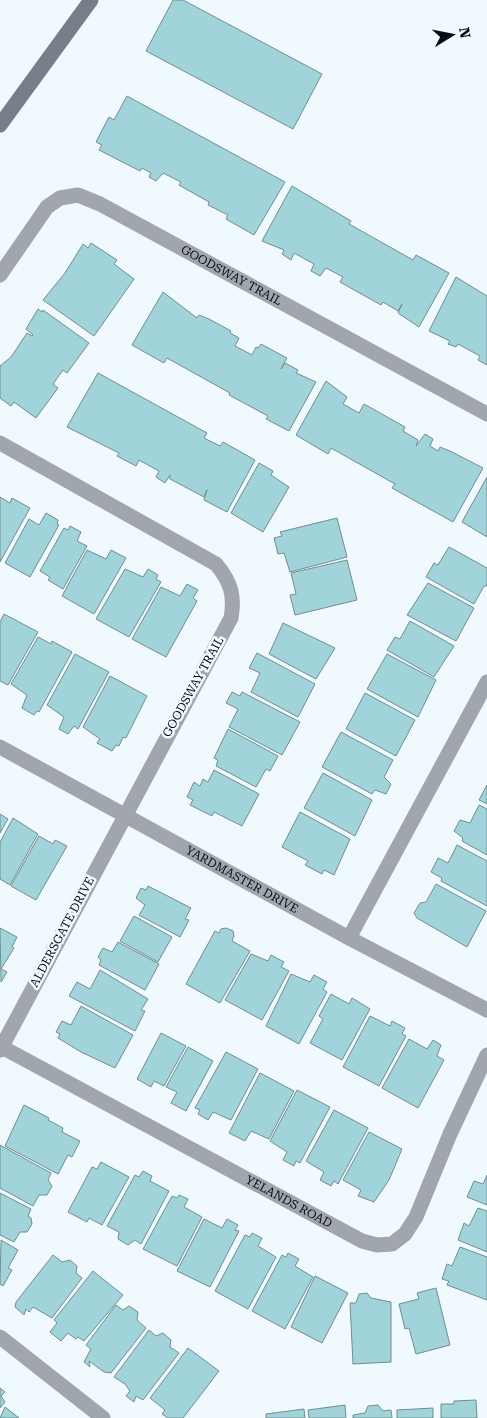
<svg xmlns="http://www.w3.org/2000/svg" width="487" height="1418" font-family="'Roboto Serif',serif">
<style>
.building{fill:#a0d4da;stroke:#728d90}
.lines{fill:none;stroke-linecap:round;stroke-linejoin:round}
.minor{stroke:#a0a5ae;stroke-width:15}
.secondary{stroke:#767e8a;stroke-width:15}
.labels{text-anchor:middle;stroke-width:5;stroke-linejoin:round;paint-order:stroke}
.street-label{font-size:12px;fill:#060d11;stroke:#eff9fe}
</style>
<rect width="100%" height="100%" fill="#eff9fe"/>
<path class="building" d="M173 0H183L322 74 293 129 146 51Z
M127 96 285 182 254 235 226 219 228 215 208 205 209 202 179 185 181 182 163 173 156 181 149 177 151 173 142 168 140 171 99 150 102 145 96 142 109 117 114 120Z
M292 186 351 221 349 224 413 260 416 255 449 273 419 327 398 313 402 304 398 311 383 302 381 305 340 282 343 277 326 268 320 276 311 271 314 264 294 253 291 260 282 254 284 250 262 241Z
M91 243 117 260 114 264 134 279 94 336 43 300 65 273 83 244 88 248Z
M456 277 487 296V365L478 360 480 356 458 344 456 347 448 344 450 341 429 331Z
M163 292 197 318 199 315 209 319 231 331 230 333 239 338 235 346 252 355 256 347 258 348 261 344 287 358 281 369 285 363 298 370 296 373 316 382 289 431 266 419 268 416 229 395 230 393 167 358 164 363 132 345Z
M38 309 42 312 43 310 89 343 67 373 63 370 53 384 58 388 36 418 14 402 11 406 0 398V366L11 357 27 333 32 336 33 335 26 329Z
M98 373 207 433 204 438 220 446 223 442 255 460 227 512 204 500 207 490 204 497 170 479V475L165 483 156 477 159 471 139 460 136 466 117 456 119 453 67 427Z
M326 381 347 397 343 404 359 413 364 404 405 427 403 431 418 440 416 446 425 434 433 439 430 446 438 451 440 447 452 452 483 468 453 522 392 488 395 484 331 448 328 454 296 435Z
M259 463 273 471 271 475 289 487 263 532 231 513Z
M487 477V537L462 522Z
M0 497 10 503 12 498 30 508 0 562Z
M46 513 58 520 57 524 59 525 30 577 5 563 29 519 39 525Z
M337 518 347 557 290 572 284 553 278 554 274 538 282 536 280 532Z
M70 526 81 532 77 541 87 546 63 589 48 580 50 577 40 571 64 528 68 530Z
M449 547 487 568V586H484L474 604 426 577 434 563 438 565Z
M87 550 106 559 111 550 126 558 94 614 62 596Z
M347 560 357 600 295 615 290 595 296 594 291 573Z
M125 569 143 577 148 569 158 575 156 579 161 582 129 637 96 619Z
M428 583 474 608 456 641 407 615Z
M187 584 198 590 193 598 197 601 166 657 132 639 161 587 180 596Z
M4 614 38 632 8 685 0 681V622Z
M410 621 454 646 434 677 387 650 395 637 400 639Z
M283 623 335 648 316 679 269 654Z
M38 637 51 644 52 641 72 652 39 712 37 711 34 715 22 708 27 695 11 684Z
M257 653 315 684 298 717 251 692 260 673 249 668Z
M75 654 109 672 78 729 74 726 68 734 59 729 64 717 47 705Z
M387 654 436 680 418 717 367 689Z
M110 676 147 696 126 738 123 737 119 746 116 745 112 751 97 743 100 739 83 727Z
M232 692 240 696 242 692 300 722 282 755 229 727 238 709 226 703Z
M365 693 415 720 396 756 346 729Z
M228 729 278 756 270 771 266 769 256 787 216 766 218 760 214 758Z
M341 732 393 760 384 777 391 784 386 794 375 790 372 794 322 767Z
M214 770 259 794 242 826 214 812 212 816 190 805 193 800 187 797 194 782 200 786 203 779 208 782Z
M323 773 372 800 355 836 304 808Z
M487 785V804L479 800Z
M479 805 487 809V855L462 841 463 838 454 831 460 820 470 823Z
M300 812 350 839 334 875 324 870 322 874 305 865 308 861 282 847Z
M0 814 8 819 0 833Z
M13 818 38 834 10 885 0 879V842Z
M39 836 53 844 55 840 67 846 36 900 11 886Z
M457 845 487 861V906L441 881 442 878 431 872 438 858 448 863Z
M436 884 486 911 467 947 417 918 414 913 420 903 426 902Z
M148 886 191 908 185 919 189 920 180 937 139 915 145 905 136 898 141 888 146 890Z
M134 916 172 937 158 962 120 941Z
M0 928 17 937 12 947 14 948 1 969 7 972 1 982Z
M226 928 233 931 234 936 232 941 250 951 220 1003 186 984 215 931 219 933 221 929Z
M118 942 159 964 145 990 99 965 101 960 98 957 103 948 112 952Z
M251 954 268 961 271 955 284 962 281 967 289 971 262 1020 225 1000Z
M100 970 148 999 141 1010 145 1011 135 1031 69 996 77 982 90 989Z
M291 974 310 982 314 975 327 982 323 989 327 992 299 1044 266 1026Z
M331 994 349 1004 352 998 370 1009 342 1060 310 1043 323 1019 319 1016Z
M81 1006 133 1035 115 1068 81 1052 58 1038 60 1034 56 1032 62 1021 71 1025Z
M370 1016 390 1026 392 1021 405 1028 402 1034 406 1036 379 1086 343 1067Z
M161 1033 186 1046 164 1086 154 1081 151 1087 137 1079Z
M409 1039 427 1049 433 1040 441 1045 437 1056 444 1060 418 1108 382 1088Z
M188 1047 213 1061 186 1111 171 1103 177 1092 166 1087Z
M226 1052 258 1069 231 1120 213 1112 208 1120 198 1114 200 1110 195 1108Z
M260 1073 294 1091 269 1139 251 1131 245 1141 229 1133Z
M297 1090 330 1107 300 1163 296 1161 294 1166 283 1160 287 1152 270 1141Z
M24 1105 49 1118 48 1120 63 1128 62 1132 80 1141 72 1157 68 1155 58 1174 5 1146Z
M334 1110 368 1128 338 1184 334 1181 331 1186 320 1180 324 1172 306 1161Z
M369 1132 402 1149 389 1180 374 1202 358 1196 361 1190 343 1180Z
M0 1145 51 1173 48 1180 52 1186 47 1195H39L33 1206 0 1188Z
M101 1162 129 1177 102 1225 89 1218 87 1222 68 1212 92 1167 97 1169Z
M143 1171 152 1176 150 1181 169 1191 141 1244 135 1240 128 1245 118 1239 119 1232 107 1226 135 1175 139 1177Z
M487 1175V1205L467 1197 474 1181 483 1184Z
M0 1193 31 1209 28 1216 31 1218 32 1224 27 1232H20L14 1242 0 1235Z
M179 1195 188 1199 184 1207 202 1217 177 1266 143 1249 172 1196 177 1198Z
M478 1208 487 1211V1252L458 1240 464 1223 469 1226Z
M204 1219 222 1228 227 1219 238 1225 235 1230 239 1231 210 1287 177 1271Z
M252 1233 262 1238 258 1246 276 1257 248 1309 215 1291 245 1235 250 1237Z
M1 1240 18 1250 8 1268 12 1270 3 1286 0 1284Z
M460 1247 487 1257V1300L447 1285 449 1281 442 1279 447 1264 452 1266Z
M288 1253 299 1259 295 1266 313 1277 285 1329 252 1311 282 1255 286 1257Z
M53 1255 62 1262 70 1260 77 1266 76 1273 82 1278 52 1318 33 1307 29 1312 26 1309 24 1315 15 1307 16 1302Z
M93 1271 123 1295 84 1341 78 1337 76 1339 68 1333 61 1341 50 1332 57 1323 54 1320Z
M315 1276 348 1293 322 1343 291 1327Z
M436 1288 450 1345 416 1354 409 1328 405 1329 399 1304 419 1299 417 1293Z
M367 1293 371 1298 391 1302V1362L353 1364 350 1303H356L359 1294Z
M116 1305 123 1310 129 1306 138 1312 137 1320 146 1328 111 1373 104 1372 89 1361 90 1367 84 1362 91 1349 86 1345Z
M149 1330 156 1336 163 1333 171 1340 170 1347 179 1353 143 1400 136 1396 134 1402 126 1396 130 1391 125 1384 114 1377Z
M188 1348 219 1371 183 1418H168L162 1414 165 1410 150 1398Z
M0 1388 5 1392 1 1396 5 1402 0 1408Z
M476 1400 477 1418H441V1404H454V1401Z
M345 1405 346 1418H309L308 1410Z
M378 1405 383 1411 391 1410 392 1418H353V1415L365 1413 368 1406Z
M5 1407 19 1418H0Z
M433 1408V1418H397V1410Z
M304 1409 305 1418H266V1414Z"/>
<g class="lines">
<g class="minor">
<path id="s1" d="M0 275 47 207 60 198 78 195 100 204 487 414"/>
<path d="M0 443 216 564C231 582 235 596 231 618L0 1050"/>
<path id="s2" d="M0 747 349 938 487 1010"/>
<path d="M349 938 487 682"/>
<path id="s3" d="M0 1046 362 1241 377 1245 392 1244 405 1234 416 1217 450 1134 487 1055"/>
<path d="M0 1337 103 1418"/>
</g>
<path class="secondary" d="M0 125 91 0"/>
</g>
<g class="labels">
<g class="street-label">
<text dy="4" stroke="none"><textPath href="#s1" startOffset="290">GOODSWAY TRAIL</textPath></text>
<text transform="translate(193 687) rotate(-61)" y="4">GOODSWAY TRAIL</text>
<text dy="4" stroke="none"><textPath href="#s2" startOffset="276">YARDMASTER DRIVE</textPath></text>
<text transform="translate(62 932) rotate(-62)" y="4">ALDERSGATE DRIVE</text>
<text dy="4" stroke="none"><textPath href="#s3" startOffset="328">YELANDS ROAD</textPath></text>
</g>
</g>
<g transform="translate(452 35) rotate(80)" stroke="#eff9fe" stroke-width="4" paint-order="stroke">
<path d="M0-4L9 19L0 12L-9 19Z" fill="#060d11"/>
<text y="-8" font-size="14" font-weight="bold" text-anchor="middle" fill="#060d11">N</text>
</g>
</svg>
